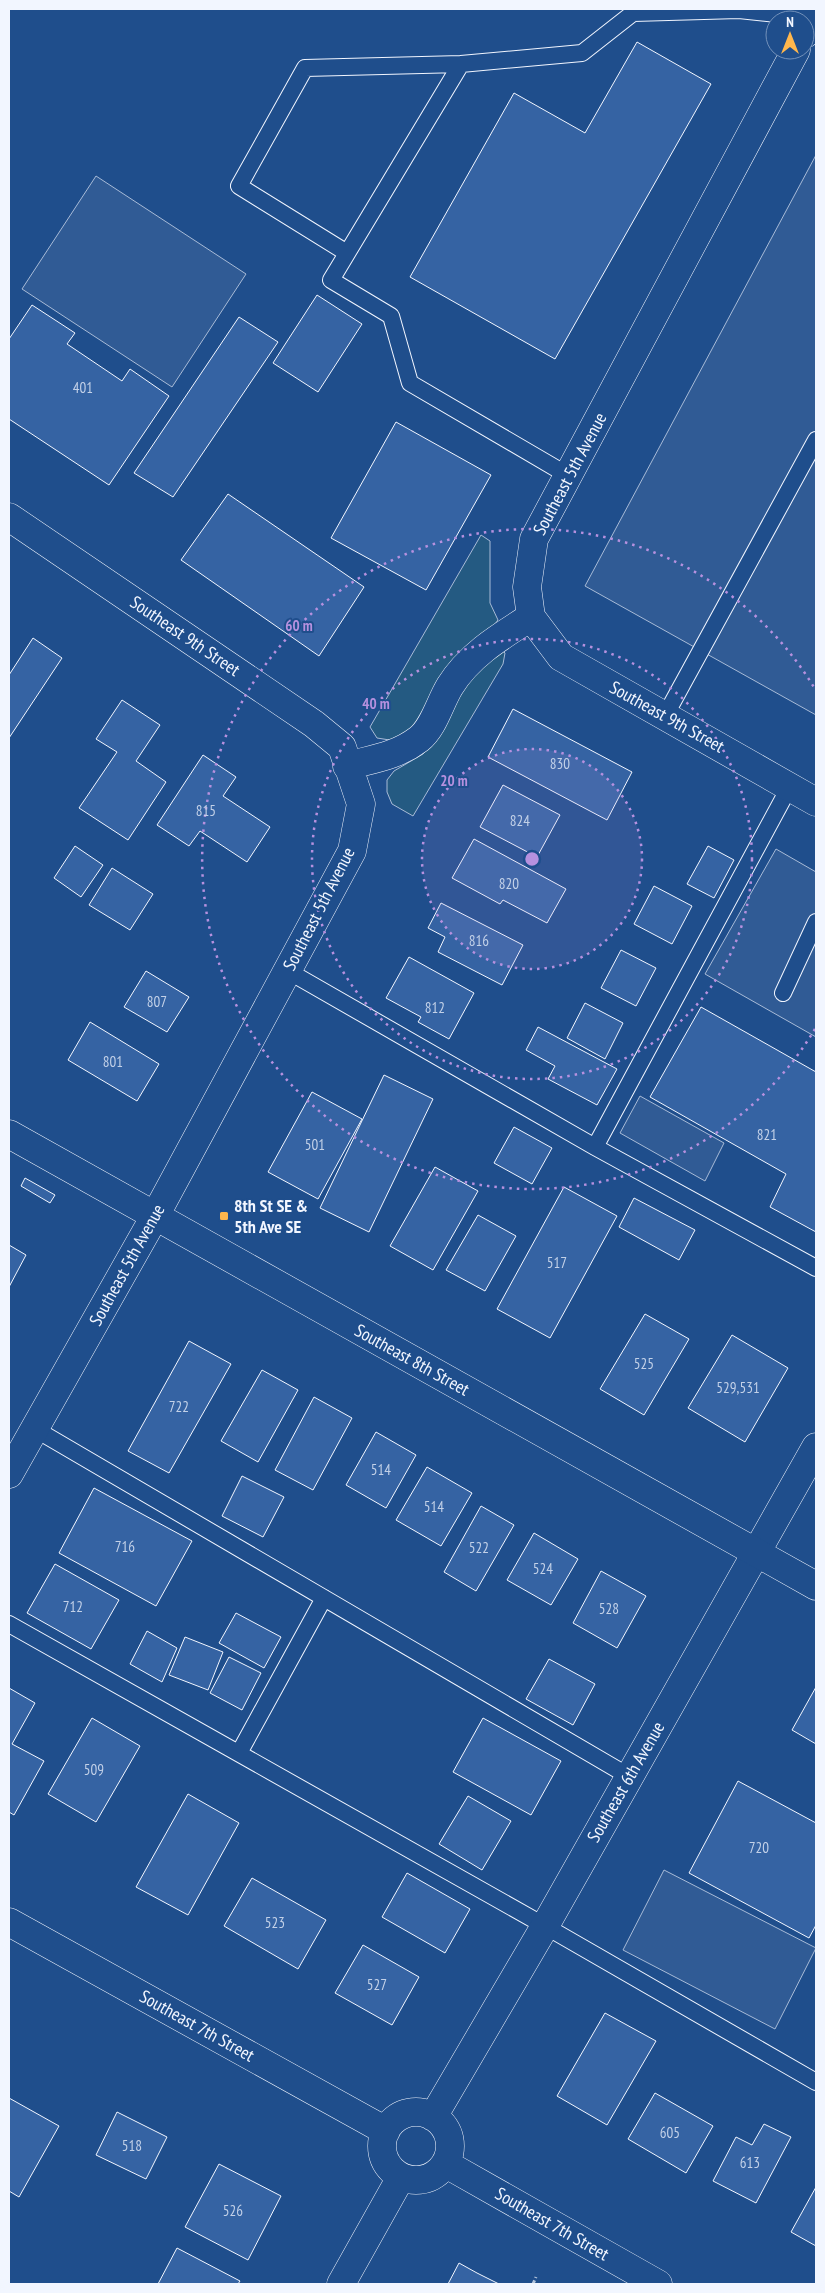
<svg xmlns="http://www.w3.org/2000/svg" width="825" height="2293" font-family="'PT Sans Narrow',sans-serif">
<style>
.green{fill:#245a82;stroke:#a8bbd7}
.parking{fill:#305b95;stroke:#a8bbd7}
.building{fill:#3563a3;stroke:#f2f6ff}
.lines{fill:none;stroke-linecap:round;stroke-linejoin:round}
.lane-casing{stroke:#f2f6ff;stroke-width:18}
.street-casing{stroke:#f2f6ff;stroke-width:29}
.secondary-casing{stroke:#f2f6ff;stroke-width:29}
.path{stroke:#b3c4dc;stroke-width:3;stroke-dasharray:4 2.5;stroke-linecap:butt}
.lane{stroke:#1f4e8c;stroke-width:16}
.street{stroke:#1f4e8c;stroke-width:28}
.secondary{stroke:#1f4e8c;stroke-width:28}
.ring{fill:none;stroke:#b691df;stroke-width:2.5;stroke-dasharray:2.5 5}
.poi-dot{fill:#ffb74d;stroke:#1f4e8c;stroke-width:2}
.labels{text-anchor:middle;stroke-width:4;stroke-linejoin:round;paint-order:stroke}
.number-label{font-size:15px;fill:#c3d1e8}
.street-label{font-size:18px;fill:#f2f6ff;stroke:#1f4e8c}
.poi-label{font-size:18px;font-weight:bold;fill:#f2f6ff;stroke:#1f4e8c;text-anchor:start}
.centre{fill:#b691df;stroke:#1f4e8c;stroke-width:2.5}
.ring-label{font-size:15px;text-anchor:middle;font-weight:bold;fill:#b691df;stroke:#1f4e8c;stroke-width:4;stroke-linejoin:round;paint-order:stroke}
</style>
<rect width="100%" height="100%" fill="#1f4e8c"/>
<path class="green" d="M481 535 490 541V603L498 620 413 728 396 741 377 738 370 727Z
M500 648 505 653 503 664 413 816 392 804 387 792V780L394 771 423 754 436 736 479 664Z"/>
<path class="parking" d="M816 155V715L585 586Z
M96 176 246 274 172 387 22 289Z
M776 849 816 872V1037L705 974Z
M640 1096 724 1143 705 1181 620 1133Z
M664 1870 816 1948 775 2029 623 1950Z"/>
<path class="building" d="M637 42 711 84 555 359 410 277 514 93 585 133Z
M317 295 362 324 318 392 273 363Z
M32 305 75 333 67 344 122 381 130 369 169 396 109 485 9 419V339Z
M239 317 278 342 173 497 134 473Z
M396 422 491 475 426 590 331 538Z
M228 494 364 587 319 656 181 560Z
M33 638 62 658 9 738V675Z
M122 700 160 725 136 761 166 782 128 840 79 808 117 752 96 739Z
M513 709 632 772 607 820 488 757Z
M203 755 236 777 223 796 270 827 247 862 200 831 189 846 157 825Z
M503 785 560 815 537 857 480 827Z
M474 839 566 889 547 923 503 900 500 904 452 878Z
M75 846 103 865 81 897 54 878Z
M708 846 734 860 714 898 687 884Z
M112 868 153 894 130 930 89 905Z
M654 886 692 906 672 944 634 924Z
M441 903 523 945 502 985 438 952 445 937 428 928Z
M621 950 656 968 636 1006 601 988Z
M409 957 474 993 449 1039 418 1022 421 1017 386 998Z
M146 971 189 997 167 1032 124 1007Z
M585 1003 623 1023 605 1059 567 1038Z
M701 1007 816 1072V1232L770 1207 786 1174 650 1097Z
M90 1022 159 1064 137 1101 68 1060Z
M538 1027 617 1069 597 1105 548 1079 555 1066 526 1050Z
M384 1075 433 1099 369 1232 320 1208Z
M312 1092 362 1119 318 1199 268 1172Z
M514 1127 552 1148 532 1184 494 1163Z
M435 1167 478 1191 433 1270 390 1246Z
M25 1178 55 1195 50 1203 21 1186Z
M564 1187 617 1216 550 1338 497 1309Z
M634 1198 695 1230 679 1260 619 1227Z
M478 1215 516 1236 485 1291 446 1270Z
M9 1245 26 1255 9 1287Z
M645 1314 689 1339 644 1415 600 1389Z
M732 1335 788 1368 745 1442 688 1408Z
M189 1341 231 1364 169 1473 128 1451Z
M262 1370 298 1390 258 1462 221 1441Z
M314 1397 352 1418 313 1490 275 1470Z
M376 1432 416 1455 386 1508 346 1485Z
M427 1467 472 1493 441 1546 396 1520Z
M242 1476 284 1497 263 1537 222 1516Z
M94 1488 192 1541 156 1606 59 1553Z
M481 1506 514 1525 476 1591 444 1572Z
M534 1533 578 1559 551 1605 507 1580Z
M55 1564 119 1600 91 1649 27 1613Z
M601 1571 646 1596 617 1648 573 1623Z
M236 1613 281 1637 264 1668 219 1643Z
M147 1631 177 1648 162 1682 130 1664Z
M185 1637 223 1652 208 1690 169 1675Z
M229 1657 261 1673 242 1710 210 1693Z
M549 1659 595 1684 573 1725 526 1699Z
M816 1687V1744L792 1730Z
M9 1688 35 1703 12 1744 44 1761 14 1815 9 1812Z
M92 1718 140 1746 96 1822 48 1794Z
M483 1718 561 1761 531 1815 453 1772Z
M738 1781 816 1823V1925L809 1938 689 1873Z
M188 1794 239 1823 188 1915 136 1887Z
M468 1796 511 1821 482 1870 439 1844Z
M407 1873 470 1909 445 1953 382 1917Z
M252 1878 326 1920 298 1969 224 1926Z
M363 1945 419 1977 392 2025 335 1993Z
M605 2013 656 2041 607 2125 557 2096Z
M655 2093 713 2126 686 2173 628 2139Z
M9 2098 59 2126 19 2197 9 2191Z
M117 2112 167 2137 146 2179 96 2155Z
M764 2124 791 2137 756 2203 713 2181 736 2137 752 2145Z
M219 2164 281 2196 248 2260 185 2227Z
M816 2187V2246L791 2232Z
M177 2248 240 2281 238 2284H158Z
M459 2263 477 2273 499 2284H448Z"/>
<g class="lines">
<defs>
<path id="lane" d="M461 64 582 53 633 13 739 10 814 18
M347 253 239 186 305 68 461 64 331 280 391 316 410 383 569 476
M665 716 816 440
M288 971 595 1147 816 1268
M783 993 816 922
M595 1147 790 786
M35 1429 630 1777
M9 1624 545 1926 816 2082
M239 1753 324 1598"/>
<path id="street" d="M805 34 816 12
M796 50 534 539 527 587 531 617 561 657 816 802
M9 517 314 724 342 747 361 804 352 851 155 1216 9 1474
M347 766C373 759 397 756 419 739 434 727 440 702 450 686 469 655 501 636 531 617
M9 1922 386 2131
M382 2146a34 34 0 1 1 68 0a34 34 0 1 1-68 0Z
M433 2117 545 1926 816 1447
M446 2164 658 2284
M341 2284 401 2177"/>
<path id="secondary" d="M9 1134 816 1586"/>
</defs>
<use href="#lane" class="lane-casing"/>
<use href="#street" class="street-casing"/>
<use href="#secondary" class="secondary-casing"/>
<path class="path" d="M533 2284 536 2277"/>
<use href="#lane" class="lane"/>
<use href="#street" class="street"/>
<use href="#secondary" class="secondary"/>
</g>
<circle cx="532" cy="859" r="110" fill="#b691df" fill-opacity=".12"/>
<g class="ring">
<circle cx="532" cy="859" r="110"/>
<circle cx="532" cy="859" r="220"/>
<path d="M815 1029A330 330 0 1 1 815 689"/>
</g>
<rect class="poi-dot" x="219" y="1211" width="10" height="10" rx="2.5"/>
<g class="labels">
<g class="number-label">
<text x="83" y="393">401</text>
<text x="560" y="769">830</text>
<text x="206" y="816">815</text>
<text x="520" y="826">824</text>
<text x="509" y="889">820</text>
<text x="479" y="946">816</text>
<text x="157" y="1007">807</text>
<text x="435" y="1013">812</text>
<text x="113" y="1067">801</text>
<text x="767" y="1140">821</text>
<text x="315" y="1150">501</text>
<text x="557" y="1268">517</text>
<text x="644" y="1369">525</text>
<text x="738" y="1393">529,531</text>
<text x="179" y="1412">722</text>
<text x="381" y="1475">514</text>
<text x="434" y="1512">514</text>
<text x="125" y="1552">716</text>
<text x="479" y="1553">522</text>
<text x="543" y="1574">524</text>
<text x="73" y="1612">712</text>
<text x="609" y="1614">528</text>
<text x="94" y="1775">509</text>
<text x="759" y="1853">720</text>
<text x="275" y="1928">523</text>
<text x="377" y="1990">527</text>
<text x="670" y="2138">605</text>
<text x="132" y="2151">518</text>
<text x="750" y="2168">613</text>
<text x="233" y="2216">526</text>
</g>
<g class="street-label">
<text transform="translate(570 474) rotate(-62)" y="6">Southeast 5th Avenue</text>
<text transform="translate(185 636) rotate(34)" y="6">Southeast 9th Street</text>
<text transform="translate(667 717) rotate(29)" y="6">Southeast 9th Street</text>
<text transform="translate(319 909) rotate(-63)" y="6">Southeast 5th Avenue</text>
<text transform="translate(127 1265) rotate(-61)" y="6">Southeast 5th Avenue</text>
<text transform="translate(412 1360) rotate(29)" y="6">Southeast 8th Street</text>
<text transform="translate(626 1782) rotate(-60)" y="6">Southeast 6th Avenue</text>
<text transform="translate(197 2026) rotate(29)" y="6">Southeast 7th Street</text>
<text transform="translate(552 2224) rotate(30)" y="6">Southeast 7th Street</text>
</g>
<g class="poi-label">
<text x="234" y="1212">8th St SE &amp;<tspan x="234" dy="21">5th Ave SE</tspan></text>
</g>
</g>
<circle cx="532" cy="859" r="8" class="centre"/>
<g class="ring-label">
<text x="299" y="631">60 m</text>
<text x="376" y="709">40 m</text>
<text x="454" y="786">20 m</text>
</g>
<rect width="825" height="2293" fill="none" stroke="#f2f6ff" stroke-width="20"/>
<g transform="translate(790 35)"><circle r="24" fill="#1f4e8c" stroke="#7391ba"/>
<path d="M0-4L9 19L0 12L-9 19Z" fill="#ffb74d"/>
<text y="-8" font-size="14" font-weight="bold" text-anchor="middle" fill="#f2f6ff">N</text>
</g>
</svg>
